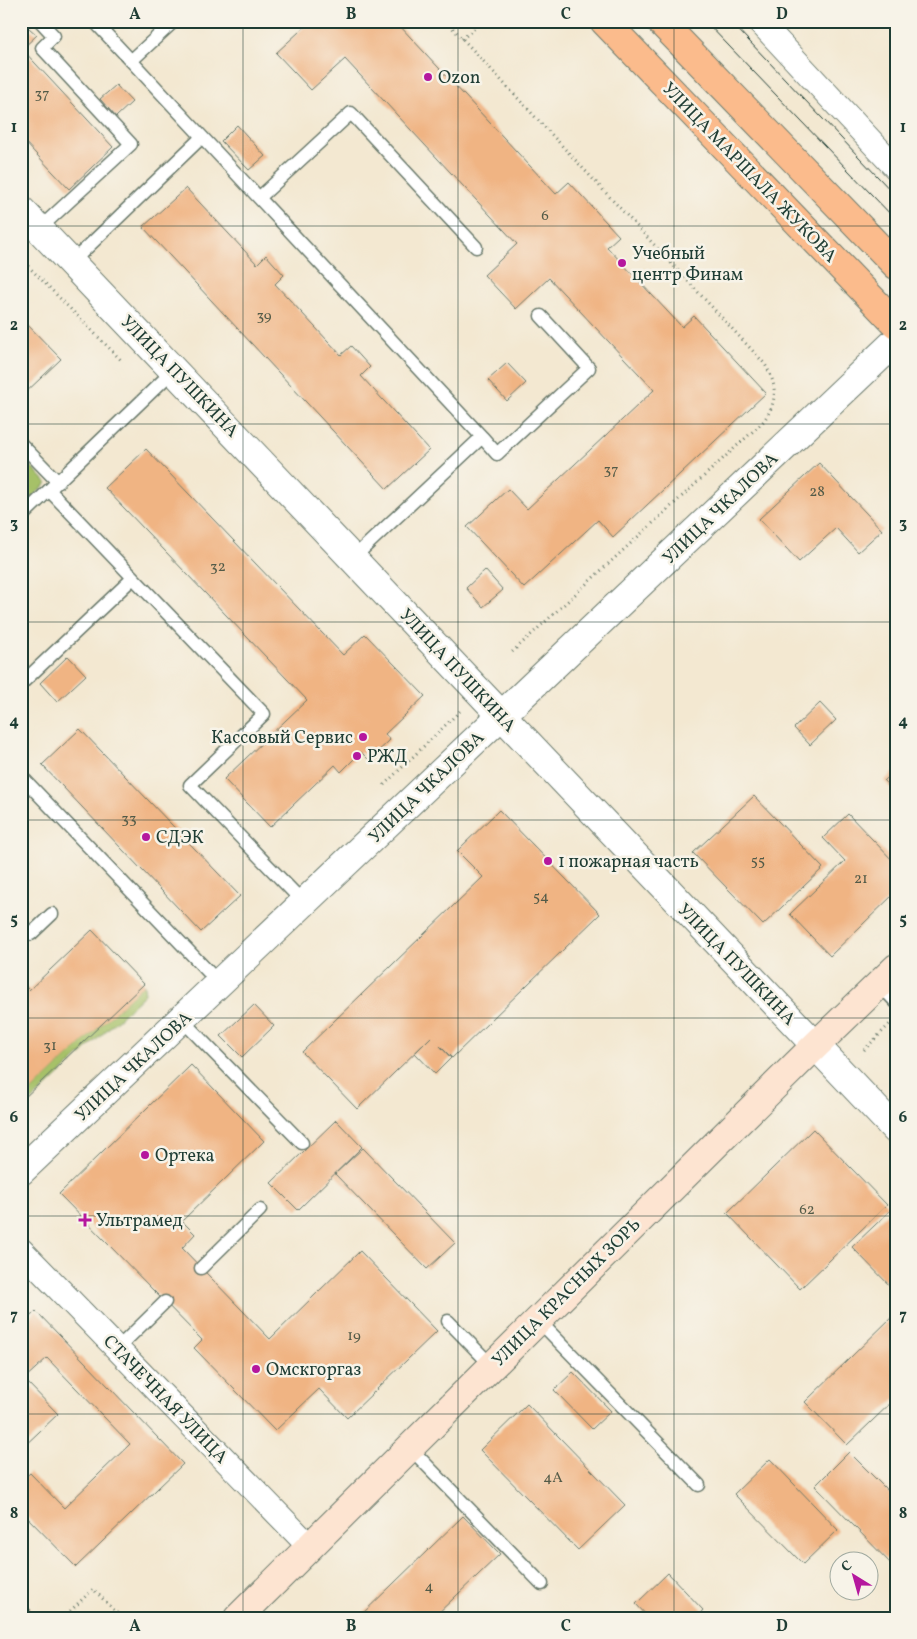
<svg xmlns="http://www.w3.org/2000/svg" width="917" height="1639" font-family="Vollkorn,serif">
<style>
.grass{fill:#a6c168;stroke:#627f4e}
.building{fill:#f0b483}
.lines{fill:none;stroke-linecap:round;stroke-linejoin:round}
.service-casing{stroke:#69796b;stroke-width:15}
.minor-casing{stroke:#69796b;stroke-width:26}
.tertiary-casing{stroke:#69796b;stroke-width:30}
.secondary-casing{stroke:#69796b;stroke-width:30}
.primary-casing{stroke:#69796b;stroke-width:30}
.path{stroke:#69796b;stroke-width:3;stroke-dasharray:1 4;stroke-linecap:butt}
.service{stroke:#fff;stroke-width:12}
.minor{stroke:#fff;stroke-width:24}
.tertiary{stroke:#fff;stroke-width:28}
.secondary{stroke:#fde4d1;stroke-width:28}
.primary{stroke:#fbbb8c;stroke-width:28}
.tram{stroke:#1f3d34;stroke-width:1}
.grid{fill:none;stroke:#1f3d34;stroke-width:1;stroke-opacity:0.55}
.poi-dot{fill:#b5179e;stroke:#f7f3e8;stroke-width:2}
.labels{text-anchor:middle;stroke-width:5;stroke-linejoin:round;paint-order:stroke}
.number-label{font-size:15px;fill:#535b48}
.poi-label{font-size:18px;fill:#1f3d34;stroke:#f7f3e8;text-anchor:start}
.street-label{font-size:18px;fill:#1f3d34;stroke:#f7f3e8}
.neatline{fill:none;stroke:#1f3d34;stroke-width:2}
.grid-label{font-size:16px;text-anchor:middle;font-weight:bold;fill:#1f3d34}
</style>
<rect width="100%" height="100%" fill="#f7f3e8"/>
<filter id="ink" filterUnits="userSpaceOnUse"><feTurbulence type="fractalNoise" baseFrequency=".02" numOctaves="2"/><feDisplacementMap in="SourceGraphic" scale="10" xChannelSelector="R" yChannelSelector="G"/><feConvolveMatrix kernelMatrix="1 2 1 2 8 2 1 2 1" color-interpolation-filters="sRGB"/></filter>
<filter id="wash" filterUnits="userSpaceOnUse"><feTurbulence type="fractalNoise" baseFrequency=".0096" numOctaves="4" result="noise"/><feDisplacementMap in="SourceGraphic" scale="20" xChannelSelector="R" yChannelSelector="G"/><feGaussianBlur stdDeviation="1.12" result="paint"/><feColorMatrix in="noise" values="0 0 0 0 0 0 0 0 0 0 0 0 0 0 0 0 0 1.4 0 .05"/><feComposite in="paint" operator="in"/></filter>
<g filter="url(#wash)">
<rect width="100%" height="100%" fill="#f3e8d1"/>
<path class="grass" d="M21 455 47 483 21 508Z
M144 984 145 994 21 1111V1101Z"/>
<g id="blocks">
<path class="building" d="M21 21 37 35 22 49 113 147 69 189 21 138Z
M311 21H403L399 25 556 194 569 182 619 236 607 247 682 327 694 316 766 393 613 537 598 520 524 588 467 527 508 489 527 509 654 390 549 278 516 309 484 275 517 244 345 59 311 90 276 53Z
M116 85 132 102 116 117 100 99Z
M237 125 265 156 249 170 221 141Z
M186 188 257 264 266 255 284 275 275 284 341 355 351 346 370 367 361 376 429 450 387 489 143 227Z
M21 318 61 359 23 395 21 393Z
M507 363 526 383 507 401 488 380Z
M146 449 343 655 365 634 425 696 385 734 390 740 369 760 361 752 341 772 335 765 270 827 224 779 307 700 105 488Z
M819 463 882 530 858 552 836 528 799 562 759 519Z
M485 570 503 590 483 607 466 588Z
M68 656 86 675 57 702 40 683Z
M820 703 836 720 810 745 794 728Z
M80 729 240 896 201 932 42 765Z
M896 770V794L884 781Z
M754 796 823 868 763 925 693 853Z
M499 810 600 914 452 1058 440 1046 451 1058 435 1074 415 1053 431 1037 357 1109 302 1052 483 877 457 851Z
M848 814 896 864V892L830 956 790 914 845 861 823 838Z
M92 930 144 984 21 1101V982L29 990Z
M254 1005 274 1026 242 1057 221 1036Z
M191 1065 264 1141 182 1221 195 1234 182 1248 270 1339 360 1251 437 1331 347 1418 319 1389 275 1431 194 1348 202 1340 59 1194Z
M336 1120 362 1147 298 1210 271 1183Z
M813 1129 887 1205 800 1289 727 1213Z
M363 1148 455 1243 427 1269 335 1174Z
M896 1205V1292L852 1247Z
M36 1311 183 1464 76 1567 21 1511V1481L30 1473 64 1508 130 1444 47 1358 24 1379 58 1414 21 1449V1325Z
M896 1313V1398L847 1445 805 1402Z
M573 1372 611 1411 592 1429 554 1390Z
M527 1404 625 1505 578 1550 480 1450Z
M849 1452 891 1494 896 1489V1569L815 1486Z
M770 1459 838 1530 803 1564 734 1494Z
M463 1516 500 1554 433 1618H358Z
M668 1573 703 1610 696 1618H649L636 1604Z
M21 1600 31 1610 23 1618H21Z"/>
</g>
</g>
<g filter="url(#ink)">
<use href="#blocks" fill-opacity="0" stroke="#69796b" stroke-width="1"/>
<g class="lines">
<defs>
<path id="service" d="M94 21 482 437
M131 61 174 21
M259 198 351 113 476 247
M39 229 131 144 42 48 54 36 40 21
M72 262 202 137
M21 444 58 482
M49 490 264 714 190 785 305 904
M21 517 174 370
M353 558 482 437 497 454 589 368 541 316
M21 684 133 578
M21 776 220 984
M21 924 31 934 52 914
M879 984 896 1002
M182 1020 302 1143
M201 1268 260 1210
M538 1320 699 1485
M448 1321 492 1366
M117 1349 165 1302
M410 1448 542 1584"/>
<path id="minor" d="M759 21 896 168
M21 1250 310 1547"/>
<path id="tertiary" d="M21 210 896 1130
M21 1171 896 341"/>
<path id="secondary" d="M238 1618 815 1046 896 968"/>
<path id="primary" d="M604 21 896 324
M660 21 896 265"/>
</defs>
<use href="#service" class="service-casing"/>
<use href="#minor" class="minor-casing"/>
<use href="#tertiary" class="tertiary-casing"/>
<use href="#secondary" class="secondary-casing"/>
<use href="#primary" class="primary-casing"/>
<path class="path" d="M446 21 764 363C778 384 778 403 762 423L510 654
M462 39 483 21
M21 259 121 360
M384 785 460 711
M864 1050 892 1022
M63 1618 93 1589 122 1618"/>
<use href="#service" class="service"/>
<use href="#minor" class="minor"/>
<use href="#tertiary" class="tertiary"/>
<use href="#secondary" class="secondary"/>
<use href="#primary" class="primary"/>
<path class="tram" d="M705 21 896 220
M730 21 896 196"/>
</g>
</g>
<path class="grid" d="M243 21V1618M458 21V1618M674 21V1618M21 226H896M21 424H896M21 622H896M21 820H896M21 1018H896M21 1216H896M21 1414H896"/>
<g class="poi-dot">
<circle cx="428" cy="77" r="5"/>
<circle cx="622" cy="263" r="5"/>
<circle cx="363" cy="737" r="5"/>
<circle cx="357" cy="756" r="5"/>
<circle cx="146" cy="837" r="5"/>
<circle cx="548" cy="861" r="5"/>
<circle cx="145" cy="1155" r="5"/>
<path d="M82.5 1212.5h5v5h5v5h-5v5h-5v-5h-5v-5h5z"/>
<circle cx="256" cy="1369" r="5"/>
</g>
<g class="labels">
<g class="number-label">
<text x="42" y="98">37</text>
<text x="545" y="220">6</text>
<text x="264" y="320">39</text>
<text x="611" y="474">37</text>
<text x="817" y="496">28</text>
<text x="218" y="571">32</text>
<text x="129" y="823">33</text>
<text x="758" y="865">55</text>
<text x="861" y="883">21</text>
<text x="541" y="901">54</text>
<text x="50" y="1050">31</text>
<text x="807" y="1214">62</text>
<text x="354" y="1340">19</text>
<text x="553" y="1482">4А</text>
<text x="429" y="1591">4</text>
</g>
<g class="poi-label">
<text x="438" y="83">Ozon</text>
<text x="632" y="259">Учебный<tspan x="632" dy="21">центр Финам</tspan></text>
<text x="353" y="743" text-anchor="end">Кассовый Сервис</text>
<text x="367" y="762">РЖД</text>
<text x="156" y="843">СДЭК</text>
<text x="558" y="867">1 пожарная часть</text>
<text x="155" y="1161">Ортека</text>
<text x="96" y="1226">Ультрамед</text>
<text x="266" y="1375">Омскгоргаз</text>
</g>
<g class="street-label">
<text transform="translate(750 172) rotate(46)" y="6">УЛИЦА МАРШАЛА ЖУКОВА</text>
<text transform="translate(180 376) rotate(46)" y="6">УЛИЦА ПУШКИНА</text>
<text transform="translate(720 508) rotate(-44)" y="6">УЛИЦА ЧКАЛОВА</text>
<text transform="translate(458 670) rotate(47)" y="6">УЛИЦА ПУШКИНА</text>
<text transform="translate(426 787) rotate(-44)" y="6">УЛИЦА ЧКАЛОВА</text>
<text transform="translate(737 964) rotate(46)" y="6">УЛИЦА ПУШКИНА</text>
<text transform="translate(133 1066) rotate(-43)" y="6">УЛИЦА ЧКАЛОВА</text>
<text transform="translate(566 1292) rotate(-45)" y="6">УЛИЦА КРАСНЫХ ЗОРЬ</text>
<text transform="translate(166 1399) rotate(46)" y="6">СТАЧЕЧНАЯ УЛИЦА</text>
</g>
</g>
<rect width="917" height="1639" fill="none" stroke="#f7f3e8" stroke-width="55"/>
<g transform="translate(854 1576) rotate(323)"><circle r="24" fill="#f7f3e8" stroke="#a1aaa0"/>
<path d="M0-4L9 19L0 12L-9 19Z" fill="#b5179e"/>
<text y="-8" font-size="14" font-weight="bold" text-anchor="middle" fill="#1f3d34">С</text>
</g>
<rect x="28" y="28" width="862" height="1584" class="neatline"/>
<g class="grid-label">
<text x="135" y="19">A</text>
<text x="351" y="19">B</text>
<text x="566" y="19">C</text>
<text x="782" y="19">D</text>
<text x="14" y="132">1</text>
<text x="903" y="132">1</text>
<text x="14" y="330">2</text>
<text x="903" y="330">2</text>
<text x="14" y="528">3</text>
<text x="903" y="528">3</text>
<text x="14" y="726">4</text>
<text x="903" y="726">4</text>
<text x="14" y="924">5</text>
<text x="903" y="924">5</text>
<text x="14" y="1122">6</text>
<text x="903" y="1122">6</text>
<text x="14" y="1320">7</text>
<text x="903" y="1320">7</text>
<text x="14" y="1518">8</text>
<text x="903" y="1518">8</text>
<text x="135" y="1631">A</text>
<text x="351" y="1631">B</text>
<text x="566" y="1631">C</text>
<text x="782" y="1631">D</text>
</g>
</svg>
